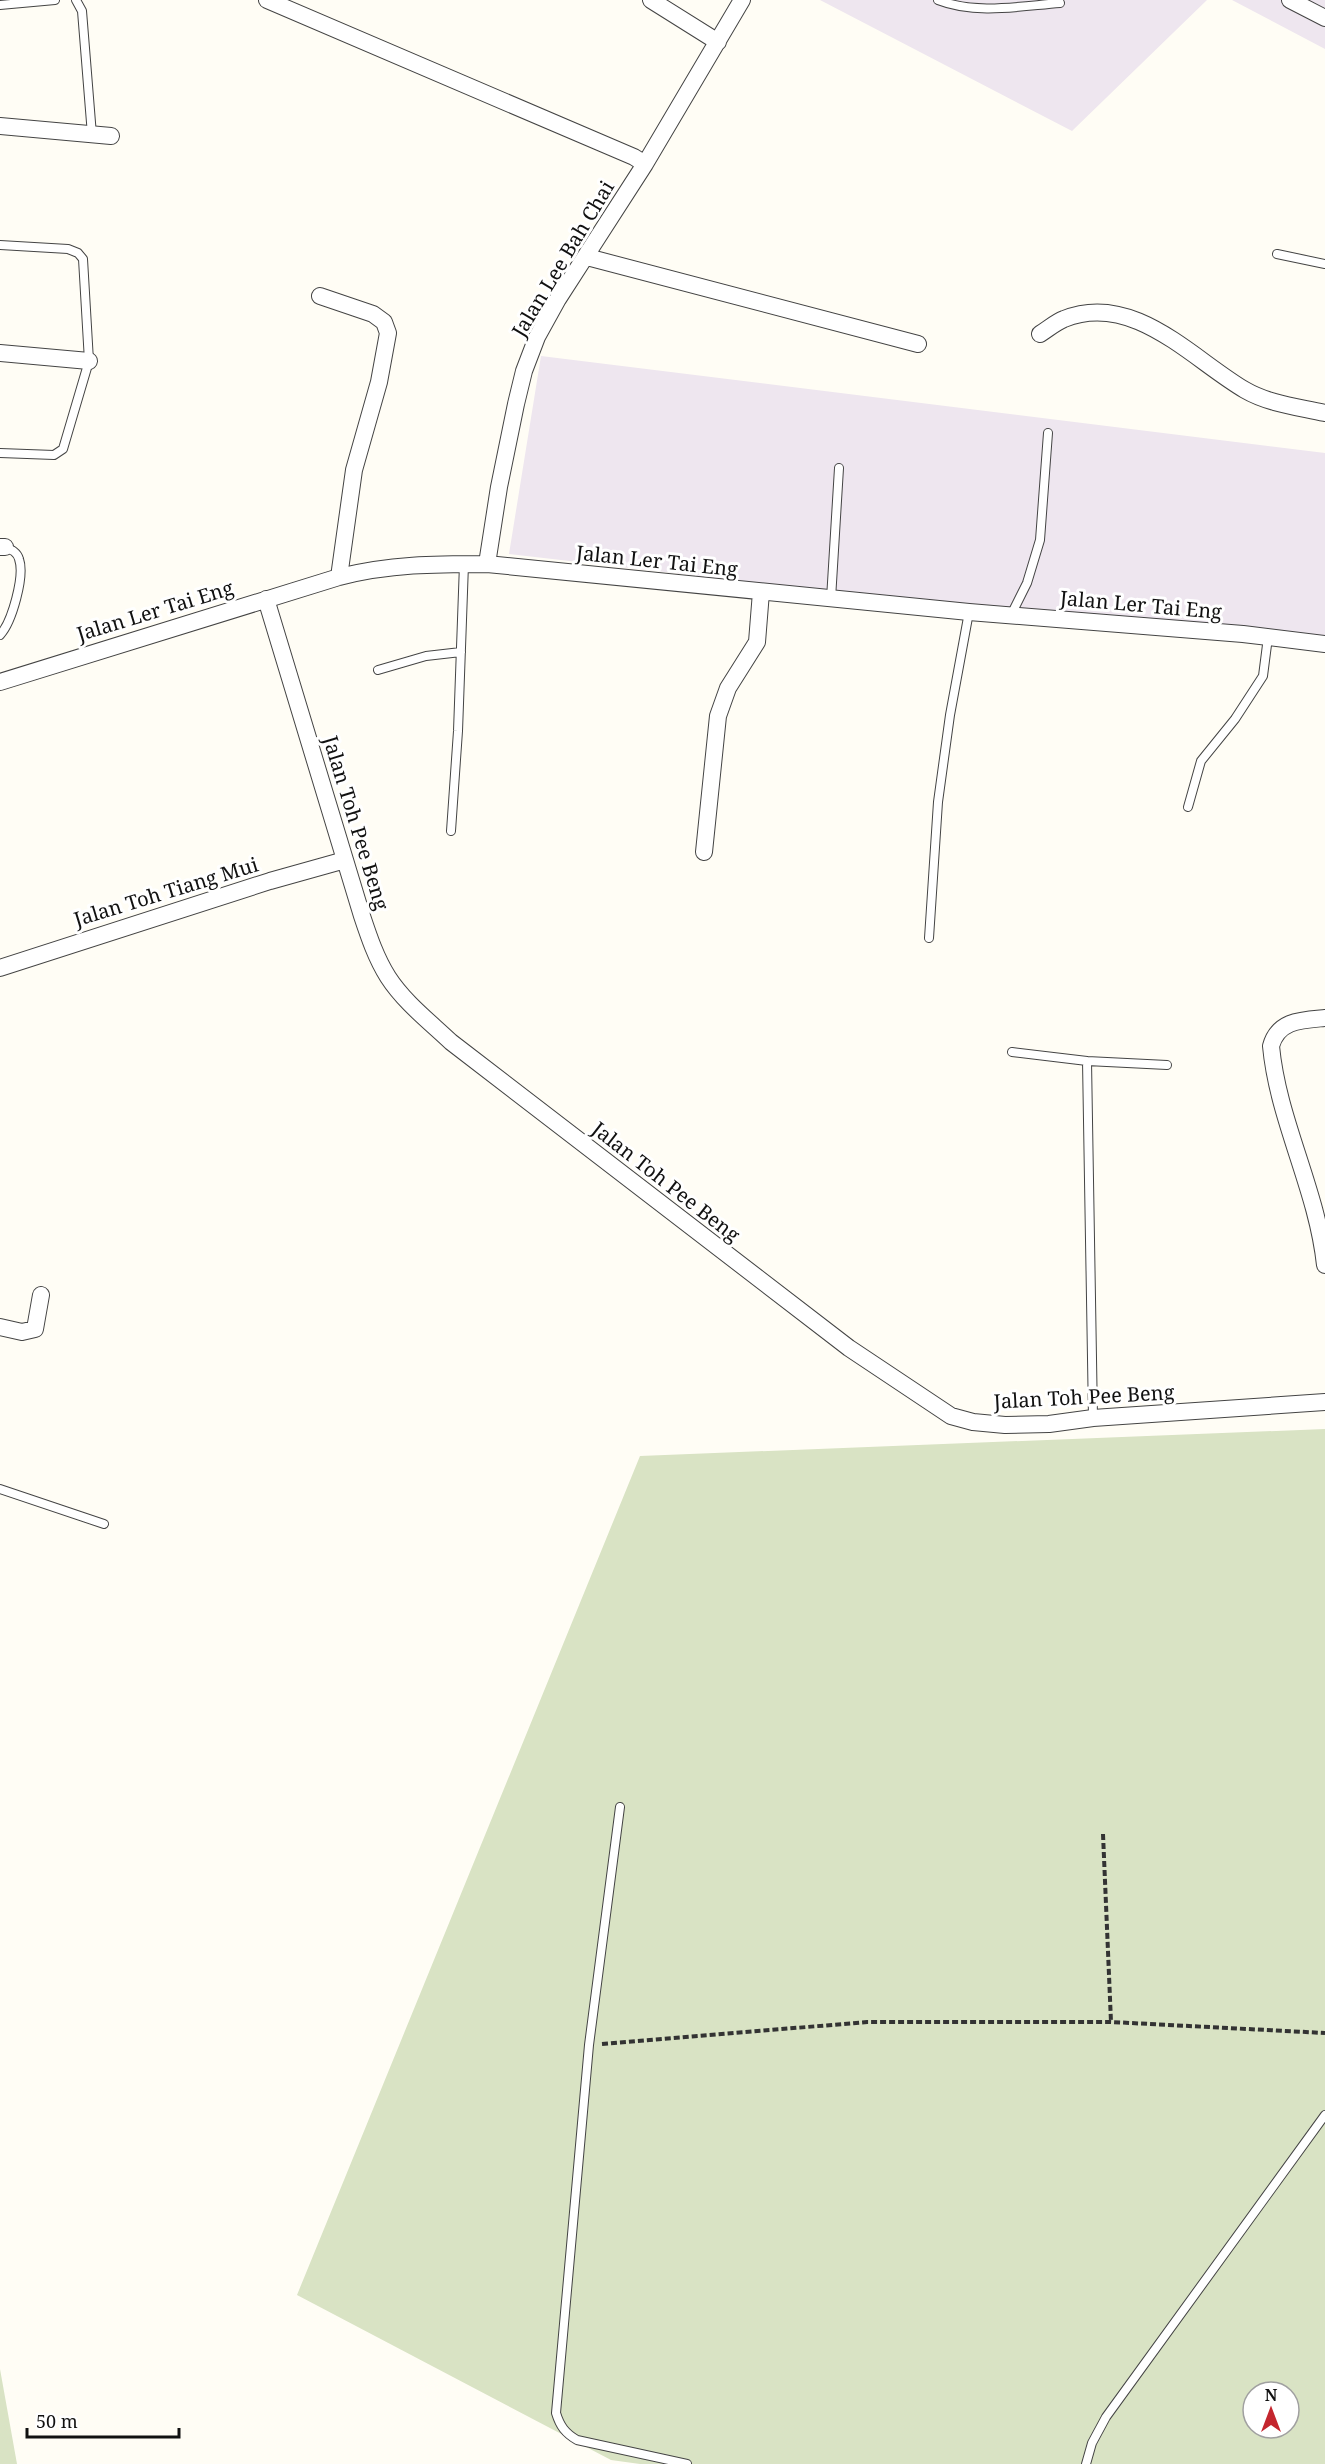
<svg xmlns="http://www.w3.org/2000/svg" width="1325" height="2464" font-family="'Noto Serif',serif">
<style>
.industrial{fill:#eee6ef}
.cemetery{fill:#d9e3c4;fill-rule:evenodd}
.lines{fill:none;stroke-linecap:round;stroke-linejoin:round}
.lane-casing{stroke:#444;stroke-width:10}
.street-casing{stroke:#444;stroke-width:18}
.path{stroke:#333;stroke-width:4;stroke-dasharray:6 3;stroke-linecap:butt}
.lane{stroke:#fff;stroke-width:8}
.street{stroke:#fff;stroke-width:16}
.labels{text-anchor:middle;stroke-width:6;stroke-linejoin:round;paint-order:stroke}
.street-label{font-size:20px;fill:#111;stroke:#fff}
</style>
<rect width="100%" height="100%" fill="#fffdf5"/>
<path class="industrial" d="M820 0H1207L1072 131Z
M1232 0H1325V49Z
M541 356 1325 453V648L509 554Z"/>
<path class="cemetery" d="M1325 1429V2464H640L611 2460 297 2295 640 1456ZM1253 2392H1289V2428H1253Z
M0 2369 17 2464H0Z"/>
<g class="lines">
<defs>
<path id="lane" d="M76 0 82 11 92 135
M938 0C976 15 1021 6 1060 3
M0 5 55 0
M0 245 68 249 78 253 83 259 89 361 63 449 54 455 0 453
M1277 254 1325 264
M831 599 839 468
M1011 615 1027 583 1040 540 1048 433
M0 635C12 622 25 576 19 559 17 552 12 550 5 547
M378 670 426 656 461 652
M1188 807 1201 761 1235 719 1263 676 1268 637
M451 831 458 731 464 564
M929 938 938 802 950 715 969 612
M1012 1052 1087 1061
M1093 1418 1087 1061 1167 1065
M0 1489 104 1524
M620 1807 589 2045 556 2413C560 2426 565 2433 577 2440L687 2464
M1086 2464 1092 2443 1106 2417 1325 2115"/>
<path id="street" d="M267 0 634 157 645 164
M651 0 718 42
M1290 0 1325 18
M0 126 111 136
M587 257 918 344
M320 296 373 314 384 322 388 333 379 382 354 470 339 577
M1040 334C1048 329 1056 322 1064 319 1133 291 1192 359 1245 390 1269 404 1299 407 1325 413
M0 353 89 361
M0 547H5
M487 564 499 487 516 404 524 371 537 337 558 299 645 164 742 0
M266 599 362 916C369 937 376 958 388 977 404 1002 430 1022 451 1042L849 1348 951 1416 973 1422 1005 1425 1049 1424 1093 1418 1325 1402
M0 682 339 577C390 564 435 564 487 564L969 612 1243 634 1325 644
M704 852 718 716 728 688 757 642 761 592
M0 968 270 881 345 860
M1325 1018C1302 1020 1278 1020 1271 1046 1278 1121 1317 1189 1325 1265
M0 1327 22 1332 35 1329 41 1295"/>
</defs>
<use href="#lane" class="lane-casing"/>
<use href="#street" class="street-casing"/>
<path class="path" d="M1103 1834 1111 2022
M602 2044 867 2022H1111L1325 2033"/>
<use href="#lane" class="lane"/>
<use href="#street" class="street"/>
</g>
<g class="labels">
<g class="street-label">
<text transform="translate(563 259) rotate(-59)" y="7">Jalan Lee Bah Chai</text>
<text transform="translate(657 561) rotate(6)" y="7">Jalan Ler Tai Eng</text>
<text transform="translate(1141 605) rotate(5)" y="7">Jalan Ler Tai Eng</text>
<text transform="translate(155 611) rotate(-17)" y="7">Jalan Ler Tai Eng</text>
<text transform="translate(356 823) rotate(73)" y="7">Jalan Toh Pee Beng</text>
<text transform="translate(166 892) rotate(-17)" y="7">Jalan Toh Tiang Mui</text>
<text transform="translate(666 1182) rotate(38)" y="7">Jalan Toh Pee Beng</text>
<text transform="translate(1084 1397) rotate(-3)" y="7">Jalan Toh Pee Beng</text>
</g>
</g>
<g transform="translate(1271 2410)"><circle r="28" fill="#ffffff" stroke="#a0a0a0" stroke-width="1.5"/>
<path d="M0-4.5L10 22L0 15L-10 22Z" fill="#c4262e"/>
<text y="-9" font-size="16" font-weight="bold" text-anchor="middle" fill="#111111">N</text>
</g>
<path d="M27 2428v9h152v-9" fill="none" stroke="#111111" stroke-width="3"/>
<text x="36" y="2428" font-size="18" fill="#111111" stroke="#ffffff" stroke-width="4.5" paint-order="stroke">50 m</text>
</svg>
